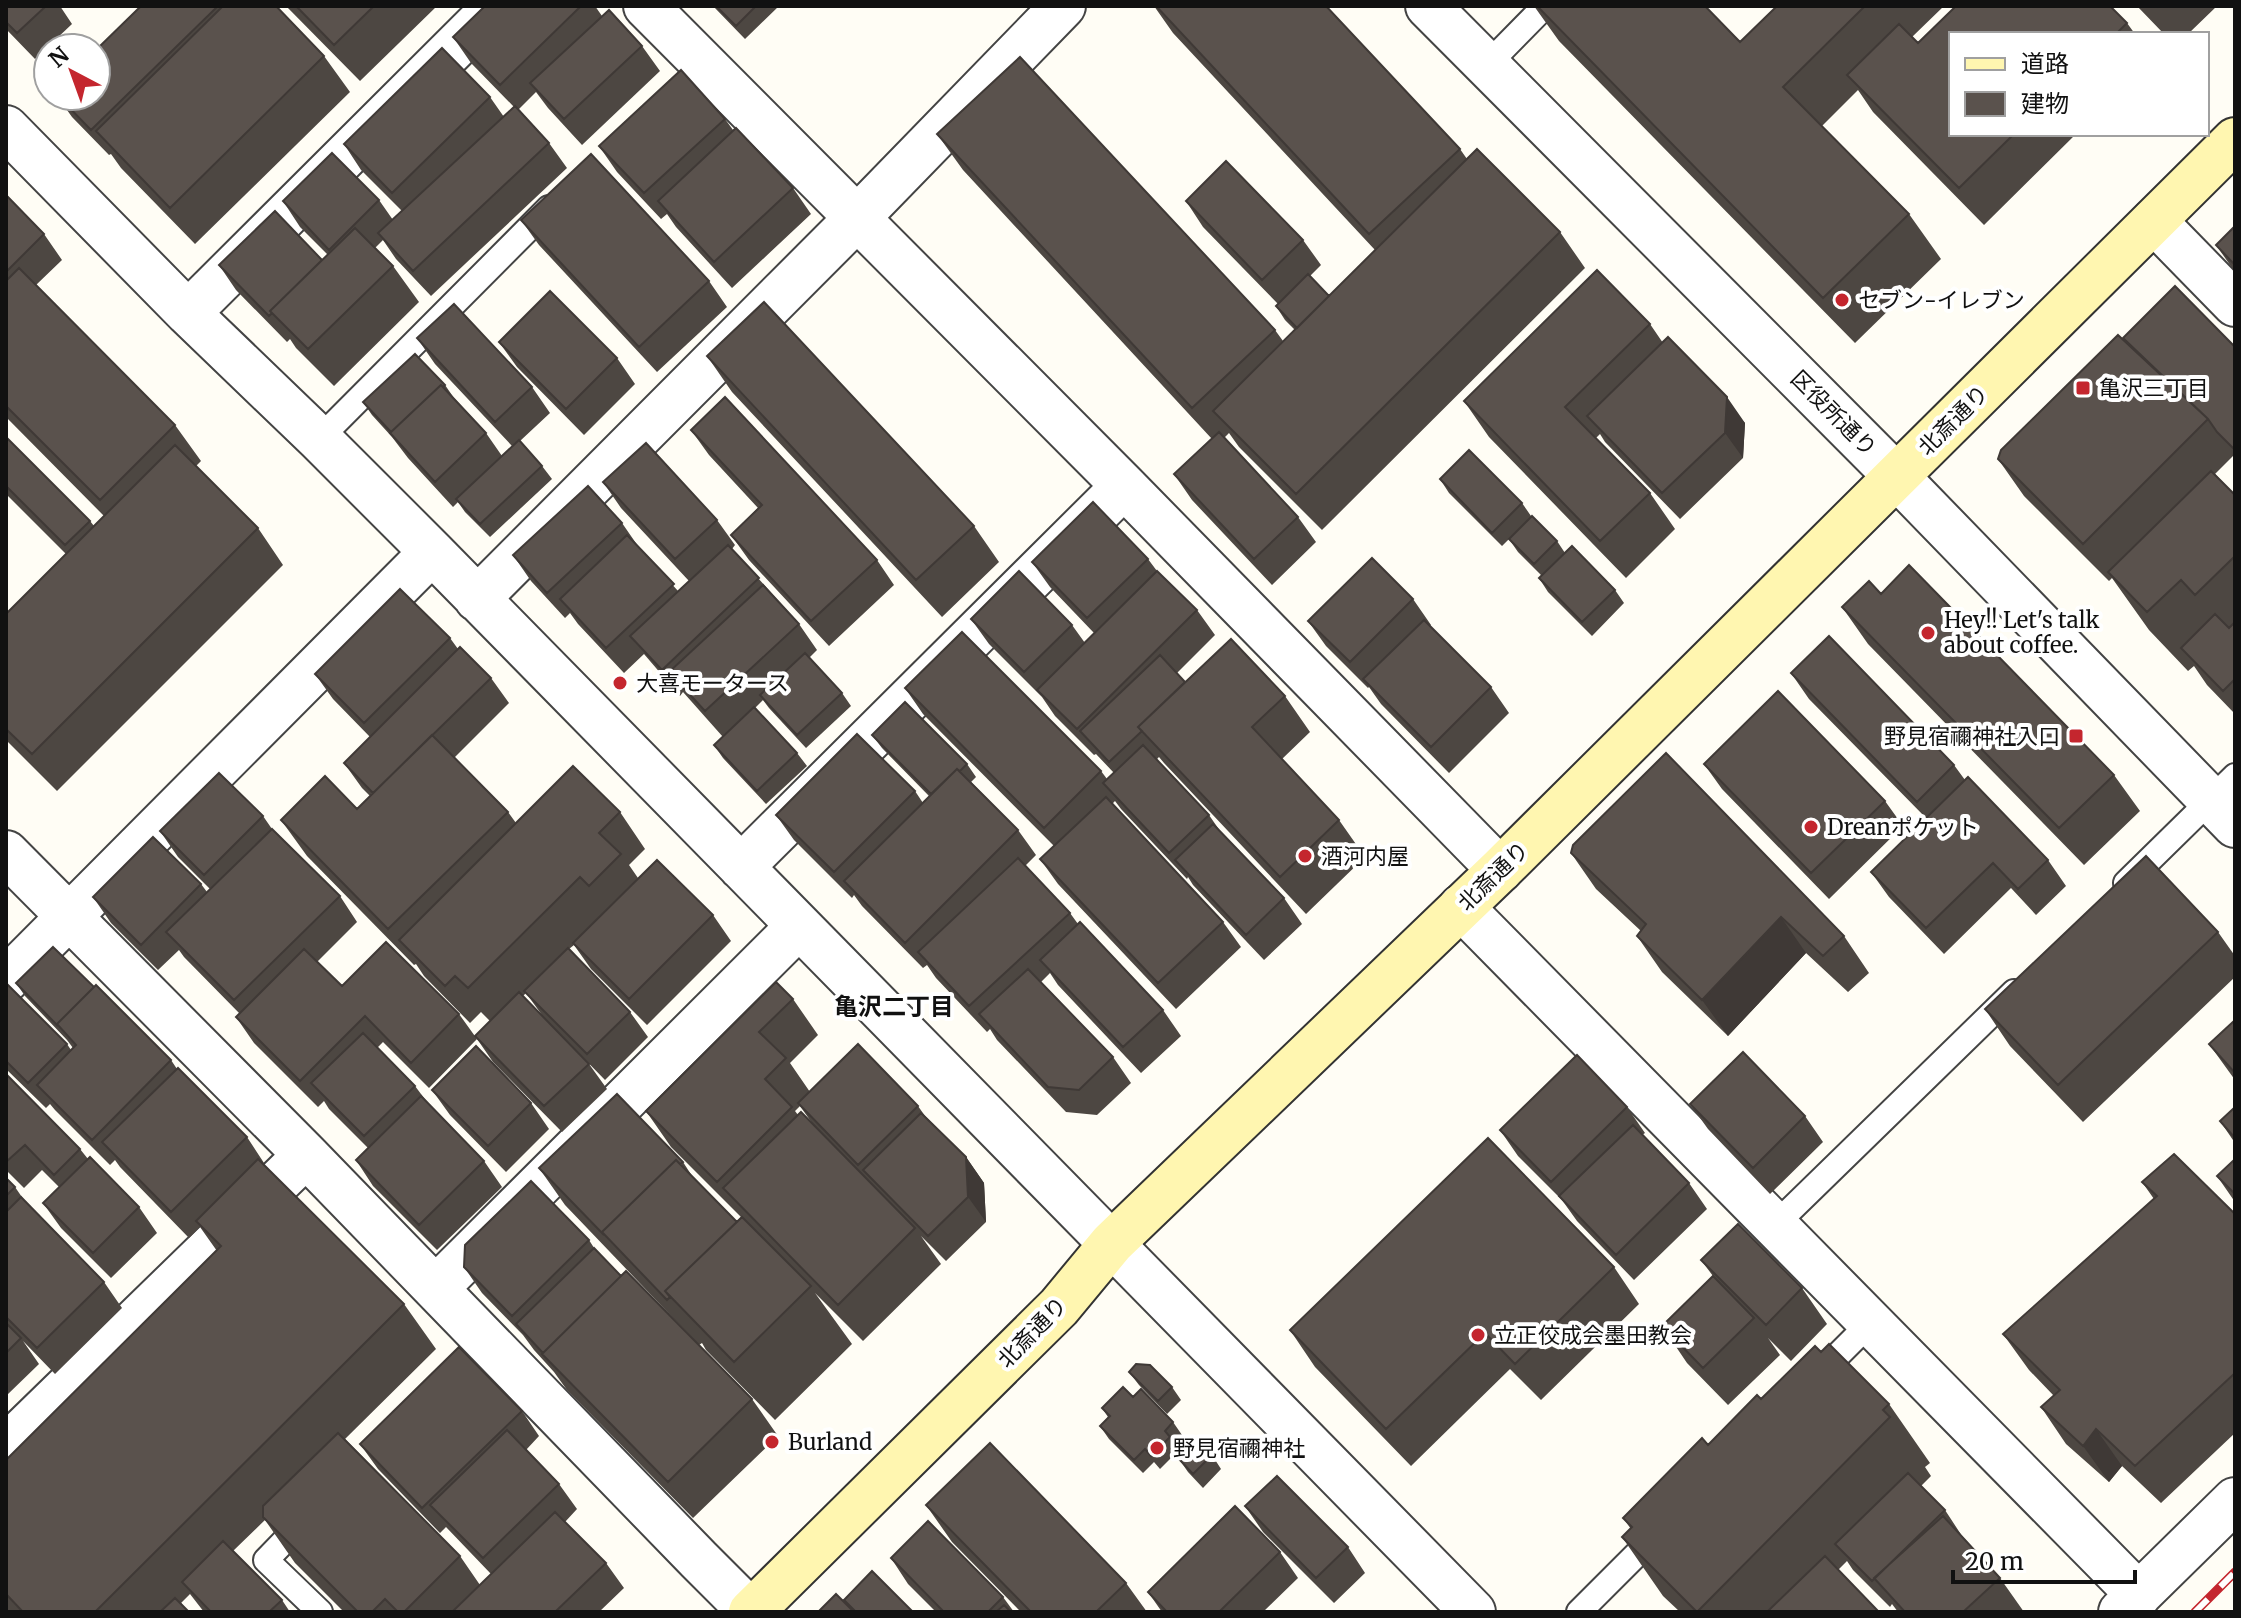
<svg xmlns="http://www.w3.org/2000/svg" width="2241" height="1618" font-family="Merriweather,'Noto Sans JP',serif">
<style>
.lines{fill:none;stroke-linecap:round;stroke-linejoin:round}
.lane-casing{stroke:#444;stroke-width:28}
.street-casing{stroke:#444;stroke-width:48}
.secondary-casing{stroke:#333;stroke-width:48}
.lane{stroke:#fff;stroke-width:24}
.street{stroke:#fff;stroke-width:44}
.secondary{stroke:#fff6b0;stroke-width:44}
.rail-casing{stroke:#c4262e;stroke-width:9}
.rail{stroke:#fff;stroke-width:6;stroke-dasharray:18;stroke-linecap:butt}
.wall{fill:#4d4742;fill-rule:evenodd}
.shaded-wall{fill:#3f3936}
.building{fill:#5a524d;stroke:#3f3936;stroke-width:2}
.poi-dot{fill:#c4262e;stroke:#fff;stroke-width:3}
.labels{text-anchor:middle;stroke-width:8;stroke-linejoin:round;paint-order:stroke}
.poi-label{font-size:22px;fill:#111;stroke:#fff;text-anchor:start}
.street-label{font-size:22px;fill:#111;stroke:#fff}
.neighbourhood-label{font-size:24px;font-weight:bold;fill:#111;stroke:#fff}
</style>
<rect width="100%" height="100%" fill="#fffdf5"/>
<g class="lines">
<defs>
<path id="lane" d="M1487 65 1545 6
M319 439 549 208
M2126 883 2235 776
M1775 1225 2014 992
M1816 1377 1871 1322
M304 1521 266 1560 320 1612
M1579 1612 1659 1532"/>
<path id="street" d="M646 6 1124 486 1500 870
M1428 6 1896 476 2235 825
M6 128 188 313 319 439 432 552 1473 1612
M2154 221 2235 304
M188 313 496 6
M477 599 858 217 1063 6
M6 853 306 1155 699 1560 751 1612
M741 867 1124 486
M1461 907 2139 1595
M6 980 432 552
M436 1288 799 926
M6 1447 306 1155
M2121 1612 2235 1500"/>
<path id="secondary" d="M751 1612 1059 1307 1112 1243 1500 870 2235 140"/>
</defs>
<use href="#lane" class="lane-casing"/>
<use href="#street" class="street-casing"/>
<use href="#secondary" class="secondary-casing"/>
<use href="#lane" class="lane"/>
<use href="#street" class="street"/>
<use href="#secondary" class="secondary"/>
<defs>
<path id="rail" d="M2195 1612 2235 1572"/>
</defs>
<use href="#rail" class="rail-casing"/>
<use href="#rail" class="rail"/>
</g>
<path class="wall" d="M6 6H60L72 24 35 59 6 29Z
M141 6H276L324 56 350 92 195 244 121 168 111 154 109 155 72 117 57 96H96Z
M286 6H437L360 81Z
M485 6H595L602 16 642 46 660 71 582 145 548 108 536 92 518 110 549 143 567 168 431 296 396 259 383 240 375 248 393 266 419 302 334 386 296 348 290 339 287 342 236 290 219 265 322 260 328 255 300 227 283 201 379 200 393 220 402 211 361 170 344 144 490 97 504 117 514 107 471 63 453 37Z
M713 6H779L745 39Z
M1154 6H1326L1460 149 1467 159 1560 232 1585 268 1322 530 1239 447 1229 433 1224 438 1298 517 1316 542 1272 585 1192 500 1174 474 1212 439 963 170 937 134 1275 330 1283 341 1295 330 1285 320 1276 306 1278 304 1203 227 1186 201 1303 240 1321 265 1310 276 1329 296 1375 250 1173 33Z
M1534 6H1705L1740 42 1777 6H1944L1912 37 1918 43 1956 6H2110L2127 23 2135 34H1951V134H2076L1984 225 1873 112 1858 90 1822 126 1909 214 1941 259 1855 343 1559 41Z
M2137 6H2217L2188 34H2164Z
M725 119 733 130 793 188 811 214 732 288 676 227 667 214 661 219 617 172 599 146Z
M6 195 44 234 62 260 36 285 175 425 201 461 196 466 258 528 283 565 57 791 6 740V614L66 554 6 494V437L90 521 94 526 104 516 6 417Z
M521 220 709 281 727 307 657 372 539 245Z
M2235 226V272L2216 245Z
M1650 324 1663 343 1745 423 1743 458 1680 519 1605 442 1600 434 1596 438 1650 493 1675 529 1626 578 1489 437 1464 401Z
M417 338 532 387 550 413 520 441 542 466 552 479 490 537 465 512 458 502 453 507 408 458 392 437 372 415 363 402 445 385 454 398 486 433 502 456 512 446 435 364Z
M2123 338 2235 347V458L2233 456 2215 474 2235 495V714L2207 685 2194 666 2188 671 2149 630 2112 578 2109 581 2024 496 1998 459 2127 343Z
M499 342 617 358 635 384 584 435 517 367Z
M707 356 974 526 999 562 942 617 732 392Z
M691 430 877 560 894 585 829 646 749 560 731 535 758 508 709 455Z
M1440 479 1522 503 1531 516 1557 541 1565 553 1615 590 1624 603 1592 636 1548 592 1539 578 1542 576 1518 552 1509 539 1502 546 1449 493Z
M603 482 717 520 735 545 732 549 799 624 817 650 809 658 842 693 851 706 806 748 769 708 763 700 755 708 797 753 807 766 766 804 723 758 714 745 723 737 683 692 680 696 644 654 624 673 578 624 570 613 565 618 531 581 513 555 622 523 640 549 678 591 689 581 621 508Z
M1148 559 1157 571 1197 610 1215 635 1177 673 1185 682 1285 696 1310 732 1282 759 1339 820 1365 857 1306 914 1164 763 1159 757 1156 760 1209 815 1220 831 1284 898 1302 924 1264 960 1193 885 1188 877 1187 879 1121 809 1115 801 1112 804 1223 922 1241 947 1176 1009 1058 884 1040 859 1054 846 923 714 905 688 1101 771 1107 779 1114 773 1096 754 1094 755 1055 716 1042 697 989 644 971 619 1072 625 1085 643 1094 633 1050 587 1032 562Z
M1413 599 1431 625 1430 626 1491 687 1509 713 1449 773 1381 704 1369 687 1368 688 1326 646 1308 621Z
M1842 607 2114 775 2140 811 2084 865 1868 644Z
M450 638 458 649 491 678 509 703 454 758 508 812 516 823 620 812 645 849 629 865 638 878 713 915 731 941 647 1025 591 969 574 945 569 949 630 1012 648 1037 605 1080 566 1040 589 1064 607 1089 562 1132 493 1062 475 1036 490 1021 481 1012 470 1023 424 976 416 964 414 965 307 856 281 820 357 809 370 796 362 788 344 763 370 737 333 699 315 674ZM526 993 542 1015 523 996Z
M1791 673 1954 765 1965 780 2048 860 2066 886 2036 915 2011 888 1944 954 1889 897 1871 872 1926 818 1809 699Z
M872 735 967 764 976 777 971 782 1018 830 1036 855 1025 866 1070 913 1078 924 1163 1010 1181 1036 1141 1073 1058 985 1050 973 1041 982 1113 1057 1131 1083 1097 1115 1066 1112 997 1040 990 1029 987 1032 936 978 927 965 923 968 862 906 854 895 852 898 794 840 776 815 915 791 923 803 929 796 882 748Z
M1704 764 1885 801 1903 826 1829 899 1722 789Z
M263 816 272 829 340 896 357 922 317 962 342 986 459 1014 477 1039 429 1088 383 1042 377 1048 415 1086 427 1102 484 1161 502 1187 437 1250 373 1186 356 1160 368 1148 329 1109 324 1101 318 1107 254 1043 236 1017 240 1014 184 957 179 950 158 970 111 923 93 897 201 884 207 892 210 889 178 857 160 831Z
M1571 853 1844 936 1869 973 1848 992 1806 953 1728 1036 1662 972 1637 936 1641 931 1596 889Z
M2218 932 2235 956V977L2083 1122 2010 1046 1985 1009Z
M6 983 67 1044 71 1050 73 1048 67 1040 25 996 16 983 94 987 171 1060 177 1069 247 1137 264 1163 263 1164 404 1304 436 1349 345 1439 460 1556 480 1585 491 1574 446 1527 440 1533 378 1469 360 1444 522 1411 539 1436 526 1450 559 1484 577 1509 565 1522 606 1563 624 1588 599 1612H344L295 1563 265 1520 233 1551 282 1600 290 1612H204L190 1594 181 1603 189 1612H10L6 1608V1460L217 1251 200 1227 189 1238 120 1167 115 1160 110 1165 55 1110 50 1104 46 1108 6 1069Z
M793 999 818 1035 790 1063 810 1092 918 1106 925 1116 966 1157 984 1183 986 1222 946 1261 921 1236 941 1264 863 1341 815 1293 852 1344 775 1420 706 1350 702 1343 699 1345 565 1205 539 1168 683 1162 694 1179 737 1222 741 1217 671 1147 646 1111ZM800 1106 812 1123 798 1115 795 1111Z
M2235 1020V1080L2209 1044Z
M6 1074 80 1149 88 1159 139 1207 157 1233 111 1278 61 1228 43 1203 59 1187 42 1170 24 1188 6 1170Z
M432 1090 531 1103 549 1129 506 1172 450 1115Z
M1690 1104 1805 1116 1823 1142 1770 1194 1708 1129Z
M1627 1107 1645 1133 1642 1135 1689 1183 1707 1209 1634 1280 1577 1221 1562 1200 1518 1156 1500 1130Z
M2235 1107V1143L2220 1121Z
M2235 1159V1202L2217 1176Z
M6 1178 15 1187 26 1203 104 1282 122 1308 55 1374 23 1341 39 1364 6 1396Z
M2142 1182 2235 1214V1433L2161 1503 2122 1466 2109 1482 2066 1444 2041 1407 2054 1396 2029 1370 2003 1334 2154 1199Z
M589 1240 596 1251 621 1276 752 1399 778 1436 693 1518 567 1390 554 1372 534 1350 523 1335 482 1293 464 1267Z
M1701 1260 1802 1288 1827 1324 1791 1361 1768 1338 1780 1355 1728 1405 1687 1363 1662 1326 1713 1276Z
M1614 1267 1639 1304 1541 1400 1510 1369 1411 1466 1315 1367 1290 1330Z
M1821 1352 1889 1404 1930 1463 1925 1467 1931 1476 1921 1486 1945 1510 1962 1536 2000 1578 2024 1612H1898L1892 1604 1890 1607 1853 1570 1847 1561 1838 1570 1879 1612H1680L1663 1596 1622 1537 1631 1529 1623 1518 1761 1399Z
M1129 1372 1172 1387 1181 1400 1167 1414 1139 1385Z
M1133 1397 1173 1422 1182 1435 1174 1444 1179 1450 1160 1469 1154 1462 1143 1473 1109 1439 1100 1426 1108 1417 1102 1408Z
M1212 1455 1221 1469 1203 1488 1188 1472 1179 1459Z
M926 1505 1126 1583 1147 1612H1021L952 1542Z
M1245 1506 1348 1547 1365 1573 1334 1603 1263 1532Z
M1280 1552 1298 1578 1263 1612H1162L1148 1592Z
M891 1558 1003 1597 1014 1612H936L908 1584Z"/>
<path class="shaded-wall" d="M1727 397 1745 423 1743 458 1725 433Z
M1781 917 1806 953 1728 1036 1702 1000Z
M966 1157 984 1183 986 1222 968 1197Z
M2096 1429 2122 1466 2109 1482 2083 1446Z"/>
<path class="building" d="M6 6H46L17 33 6 22Z
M141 6H218L91 130 58 96H96V50Z
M223 6H276L324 56 170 208 96 131Z
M296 6H374L334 45Z
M485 6H581L500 85 453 37Z
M716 6H756L736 26Z
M1156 6H1326L1460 149 1369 234Z
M1537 6H1705L1740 42 1777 6H1865L1783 87 1909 214 1823 298Z
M1956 6H2110L2127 23 2116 34H1951V134H2014L1959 188 1847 75 1899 24 1918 43Z
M609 10 642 46 564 119 530 83Z
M442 48 490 97 392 193 344 144Z
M1020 57 1275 330 1192 408 937 134Z
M681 70 725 119 644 193 599 146Z
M515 106 549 143 413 271 378 233Z
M736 128 793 188 714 262 658 201Z
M1477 149 1560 232 1296 494 1213 411Z
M332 153 379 200 329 250 283 201Z
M591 154 709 281 639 347 521 220Z
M1226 161 1303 240 1262 280 1186 201Z
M6 195 44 234 6 272Z
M275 211 322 260 270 311 272 313 269 316 219 265Z
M2235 226V265L2216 245Z
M355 228 393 266 308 349 270 311Z
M19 268 175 425 100 500 6 406V281Z
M1597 270 1650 324 1565 407 1650 493 1600 541 1464 401Z
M1308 274 1329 296 1297 328 1276 306Z
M2175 286 2235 347V450L2217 432 2208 419 2123 338Z
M550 291 617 358 566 409 499 342Z
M764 302 974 526 916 580 707 356Z
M454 304 532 387 495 422 417 338Z
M2118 335 2208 419 2083 544 1998 459 2001 450Z
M1668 337 1727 397 1725 433 1662 493 1587 416Z
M415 354 445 385 443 387 441 385 391 432 363 402Z
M441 385 486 433 435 482 390 433Z
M725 397 877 560 811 621 731 535 762 505 691 430Z
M1219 432 1298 517 1254 559 1174 474Z
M6 437 90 521 65 545 6 486Z
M519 440 542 466 480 524 456 499Z
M646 443 717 520 675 559 603 482Z
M175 445 258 528 32 754 6 729V614Z
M1469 450 1522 503 1492 533 1440 479Z
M2211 471 2235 495V556L2195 595 2181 580 2147 612 2108 572Z
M588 486 622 523 547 593 513 555Z
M1093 502 1148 559 1087 618 1032 562Z
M1532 516 1557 541 1534 564 1509 539Z
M627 535 674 584 606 648 560 599Z
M728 545 759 578 662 670 630 636Z
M1572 546 1615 590 1582 622 1539 578Z
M1372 558 1413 599 1350 662 1308 621Z
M1909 565 2114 775 2059 828 1842 607 1869 581 1881 594Z
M1019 571 1072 625 1024 672 971 619Z
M1157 571 1197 610 1077 729 1037 690Z
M763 585 799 624 705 711 669 672Z
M400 589 450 638 364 723 315 674Z
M2215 614 2229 628 2235 622V679L2223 691 2181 648Z
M1424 620 1491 687 1431 747 1363 679Z
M962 632 1101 771 1044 828 905 688Z
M1829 636 1954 765 1917 802 1791 673Z
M1231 639 1285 696 1252 727 1339 820 1280 877 1138 727Z
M460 647 491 678 373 793 344 763Z
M805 653 842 693 797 735 760 695Z
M1160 655 1185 682 1138 727 1142 731 1109 762 1080 731Z
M1778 691 1885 801 1811 873 1704 764Z
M905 702 967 764 960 771 957 769 931 794 872 735Z
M754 707 797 753 757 791 714 745Z
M857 734 915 791 834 872 776 815Z
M432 735 508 812 388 929 281 820 325 776 357 809Z
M1143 745 1209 815 1169 853 1103 783Z
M1666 753 1844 936 1823 956 1781 917 1702 1000 1637 936 1646 924 1571 853 1573 845Z
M573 766 620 812 599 833 621 854 589 886 580 877 468 988 455 976 445 986 399 940Z
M957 769 1018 830 905 943 844 881Z
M219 773 263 816 204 875 160 831Z
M1968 777 2048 860 2018 889 1993 863 1926 928 1871 872Z
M1106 797 1223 922 1158 983 1040 859Z
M1213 824 1284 898 1246 935 1175 860Z
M272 829 340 896 234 1000 166 932Z
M153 837 201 884 141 945 93 897Z
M2146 856 2218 932 2058 1085 1985 1009Z
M1018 858 1070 913 969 1006 918 952Z
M657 860 713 915 629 999 573 943Z
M1080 922 1163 1010 1123 1047 1040 960Z
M386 942 459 1014 411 1063 365 1016 300 1081 236 1017 304 949 342 986Z
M53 947 94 987 57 1024 58 1026 16 983Z
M568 948 630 1012 587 1054 524 991Z
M1028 969 1113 1057 1079 1090 1048 1087 979 1014Z
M776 982 793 999 759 1032 786 1058 765 1079 792 1107 717 1182 646 1111Z
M6 983 67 1044 28 1083 6 1061Z
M96 985 171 1060 92 1140 37 1085 76 1045 57 1024Z
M519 992 589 1064 544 1106 475 1036Z
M2235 1020V1073L2209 1044Z
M363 1033 415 1086 364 1136 311 1083Z
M858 1044 918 1106 858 1165 798 1103Z
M476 1046 531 1103 488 1146 432 1090Z
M1743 1052 1805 1116 1753 1168 1690 1104Z
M1577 1055 1627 1107 1551 1182 1500 1130Z
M178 1068 247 1137 171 1212 102 1142Z
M6 1074 80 1149 54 1175 25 1145 6 1162Z
M617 1094 683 1162 680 1164 676 1160 602 1232 604 1235 539 1168Z
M421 1096 484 1161 419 1225 356 1160Z
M2235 1107V1138L2220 1121Z
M801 1112 915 1228 838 1305 723 1188Z
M921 1113 966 1157 968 1197 928 1236 863 1170Z
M1633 1125 1689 1183 1616 1255 1559 1196Z
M1488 1138 1614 1267 1515 1364 1485 1333 1386 1429 1290 1330Z
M2174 1154 2235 1214V1373L2135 1466 2096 1429 2083 1446 2041 1407 2060 1390 2003 1334 2157 1196 2142 1182Z
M90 1157 139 1207 93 1253 43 1203Z
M258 1159 404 1304 95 1612H23L6 1594V1460L221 1246 196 1221Z
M2235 1159V1194L2217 1176Z
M676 1160 737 1222 665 1291 670 1297 667 1300 602 1232Z
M6 1178 15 1187 6 1196Z
M531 1181 589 1240 512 1316 464 1267 465 1245Z
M21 1197 104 1282 37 1348 6 1317V1212Z
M742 1217 811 1286 734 1362 665 1291Z
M1738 1224 1802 1288 1766 1325 1701 1260Z
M594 1248 621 1276 543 1353 516 1324Z
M626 1271 752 1399 668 1482 542 1354Z
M1713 1276 1754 1318 1703 1368 1662 1326Z
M6 1323 21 1338 6 1353Z
M1829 1344 1889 1404 1883 1410 1890 1417 1697 1612 1622 1537 1632 1527 1623 1518 1702 1438 1708 1445 1757 1395 1761 1399 1815 1346 1821 1352Z
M459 1347 522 1411 422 1508 360 1444Z
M1136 1364 1150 1365 1172 1387 1158 1401 1129 1372Z
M1123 1387 1133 1397 1141 1389 1173 1422 1165 1431 1170 1437 1151 1456 1145 1449 1134 1460 1100 1426 1110 1416 1102 1408Z
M507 1430 559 1484 483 1558 430 1505Z
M338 1433 460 1556 404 1612H398L385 1599 372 1612H358L263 1517V1506Z
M1197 1441 1212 1455 1193 1474 1179 1459Z
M990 1443 1126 1583 1096 1612H1031L926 1505Z
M1908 1473 1945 1510 1872 1581 1835 1544Z
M1277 1476 1348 1547 1316 1578 1245 1506Z
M1235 1506 1280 1552 1219 1612H1167L1148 1592Z
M555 1512 606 1563 555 1612H452Z
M1943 1516 2000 1578 1963 1612H1905L1874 1578Z
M928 1521 1003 1597 988 1612H944L891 1558Z
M223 1541 282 1600 269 1612H211L182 1582Z
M1825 1556 1879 1612H1767Z
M872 1571 913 1612H856L844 1600Z
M836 1594 854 1612H818Z
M175 1598 189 1612H160Z
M1004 1605 1011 1612H996Z"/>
<g class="poi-dot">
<circle cx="1842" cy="300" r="8"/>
<rect x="2075" y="380" width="16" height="16" rx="4"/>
<circle cx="1928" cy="633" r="8"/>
<circle cx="620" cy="683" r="8"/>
<rect x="2068" y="728" width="16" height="16" rx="4"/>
<circle cx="1811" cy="827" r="8"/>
<circle cx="1305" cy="856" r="8"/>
<circle cx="1478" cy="1335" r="8"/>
<circle cx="772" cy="1442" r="8"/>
<circle cx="1157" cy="1448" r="8"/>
</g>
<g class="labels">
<g class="poi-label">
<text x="1858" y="308">セブン-イレブン</text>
<text x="2099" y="396">亀沢三丁目</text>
<text x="1944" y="628">Hey!! Let's talk<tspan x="1944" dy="25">about coffee.</tspan></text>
<text x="636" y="691">大喜モータース</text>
<text x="2060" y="744" text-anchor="end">野見宿禰神社入口</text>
<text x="1827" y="835">Dreanポケット</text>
<text x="1321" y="864">酒河内屋</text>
<text x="1494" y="1343">立正佼成会墨田教会</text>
<text x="788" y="1450">Burland</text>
<text x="1173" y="1456">野見宿禰神社</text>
</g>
<g class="street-label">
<text transform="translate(1834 413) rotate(45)" y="8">区役所通り</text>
<text transform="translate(1953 420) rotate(-45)" y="8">北斎通り</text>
<text transform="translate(1493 876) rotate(-44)" y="8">北斎通り</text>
<text transform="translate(1032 1332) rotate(-46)" y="8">北斎通り</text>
</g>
<g class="neighbourhood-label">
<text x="894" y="1015">亀沢二丁目</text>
</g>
</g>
<rect width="2241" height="1618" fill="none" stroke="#111111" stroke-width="16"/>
<rect x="1949" y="32" width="260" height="104" fill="#ffffff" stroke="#a0a0a0" stroke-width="2"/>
<rect x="1965" y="58" width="40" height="12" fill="#fff6b0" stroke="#a0a0a0" stroke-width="2"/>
<text x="2021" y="72" font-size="24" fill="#111111">道路</text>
<rect x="1965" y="92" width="40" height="24" fill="#5a524d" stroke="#a0a0a0" stroke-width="2"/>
<text x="2021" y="112" font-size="24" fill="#111111">建物</text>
<g transform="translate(72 72) rotate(319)"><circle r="38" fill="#ffffff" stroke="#a0a0a0" stroke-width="2"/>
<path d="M0-6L14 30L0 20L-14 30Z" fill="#c4262e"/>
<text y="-12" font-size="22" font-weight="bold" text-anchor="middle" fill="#111111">N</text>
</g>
<path d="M1953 1570v12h182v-12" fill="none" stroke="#111111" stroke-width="4"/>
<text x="1965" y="1570" font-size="24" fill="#111111" stroke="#ffffff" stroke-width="6" paint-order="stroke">20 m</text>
</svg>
